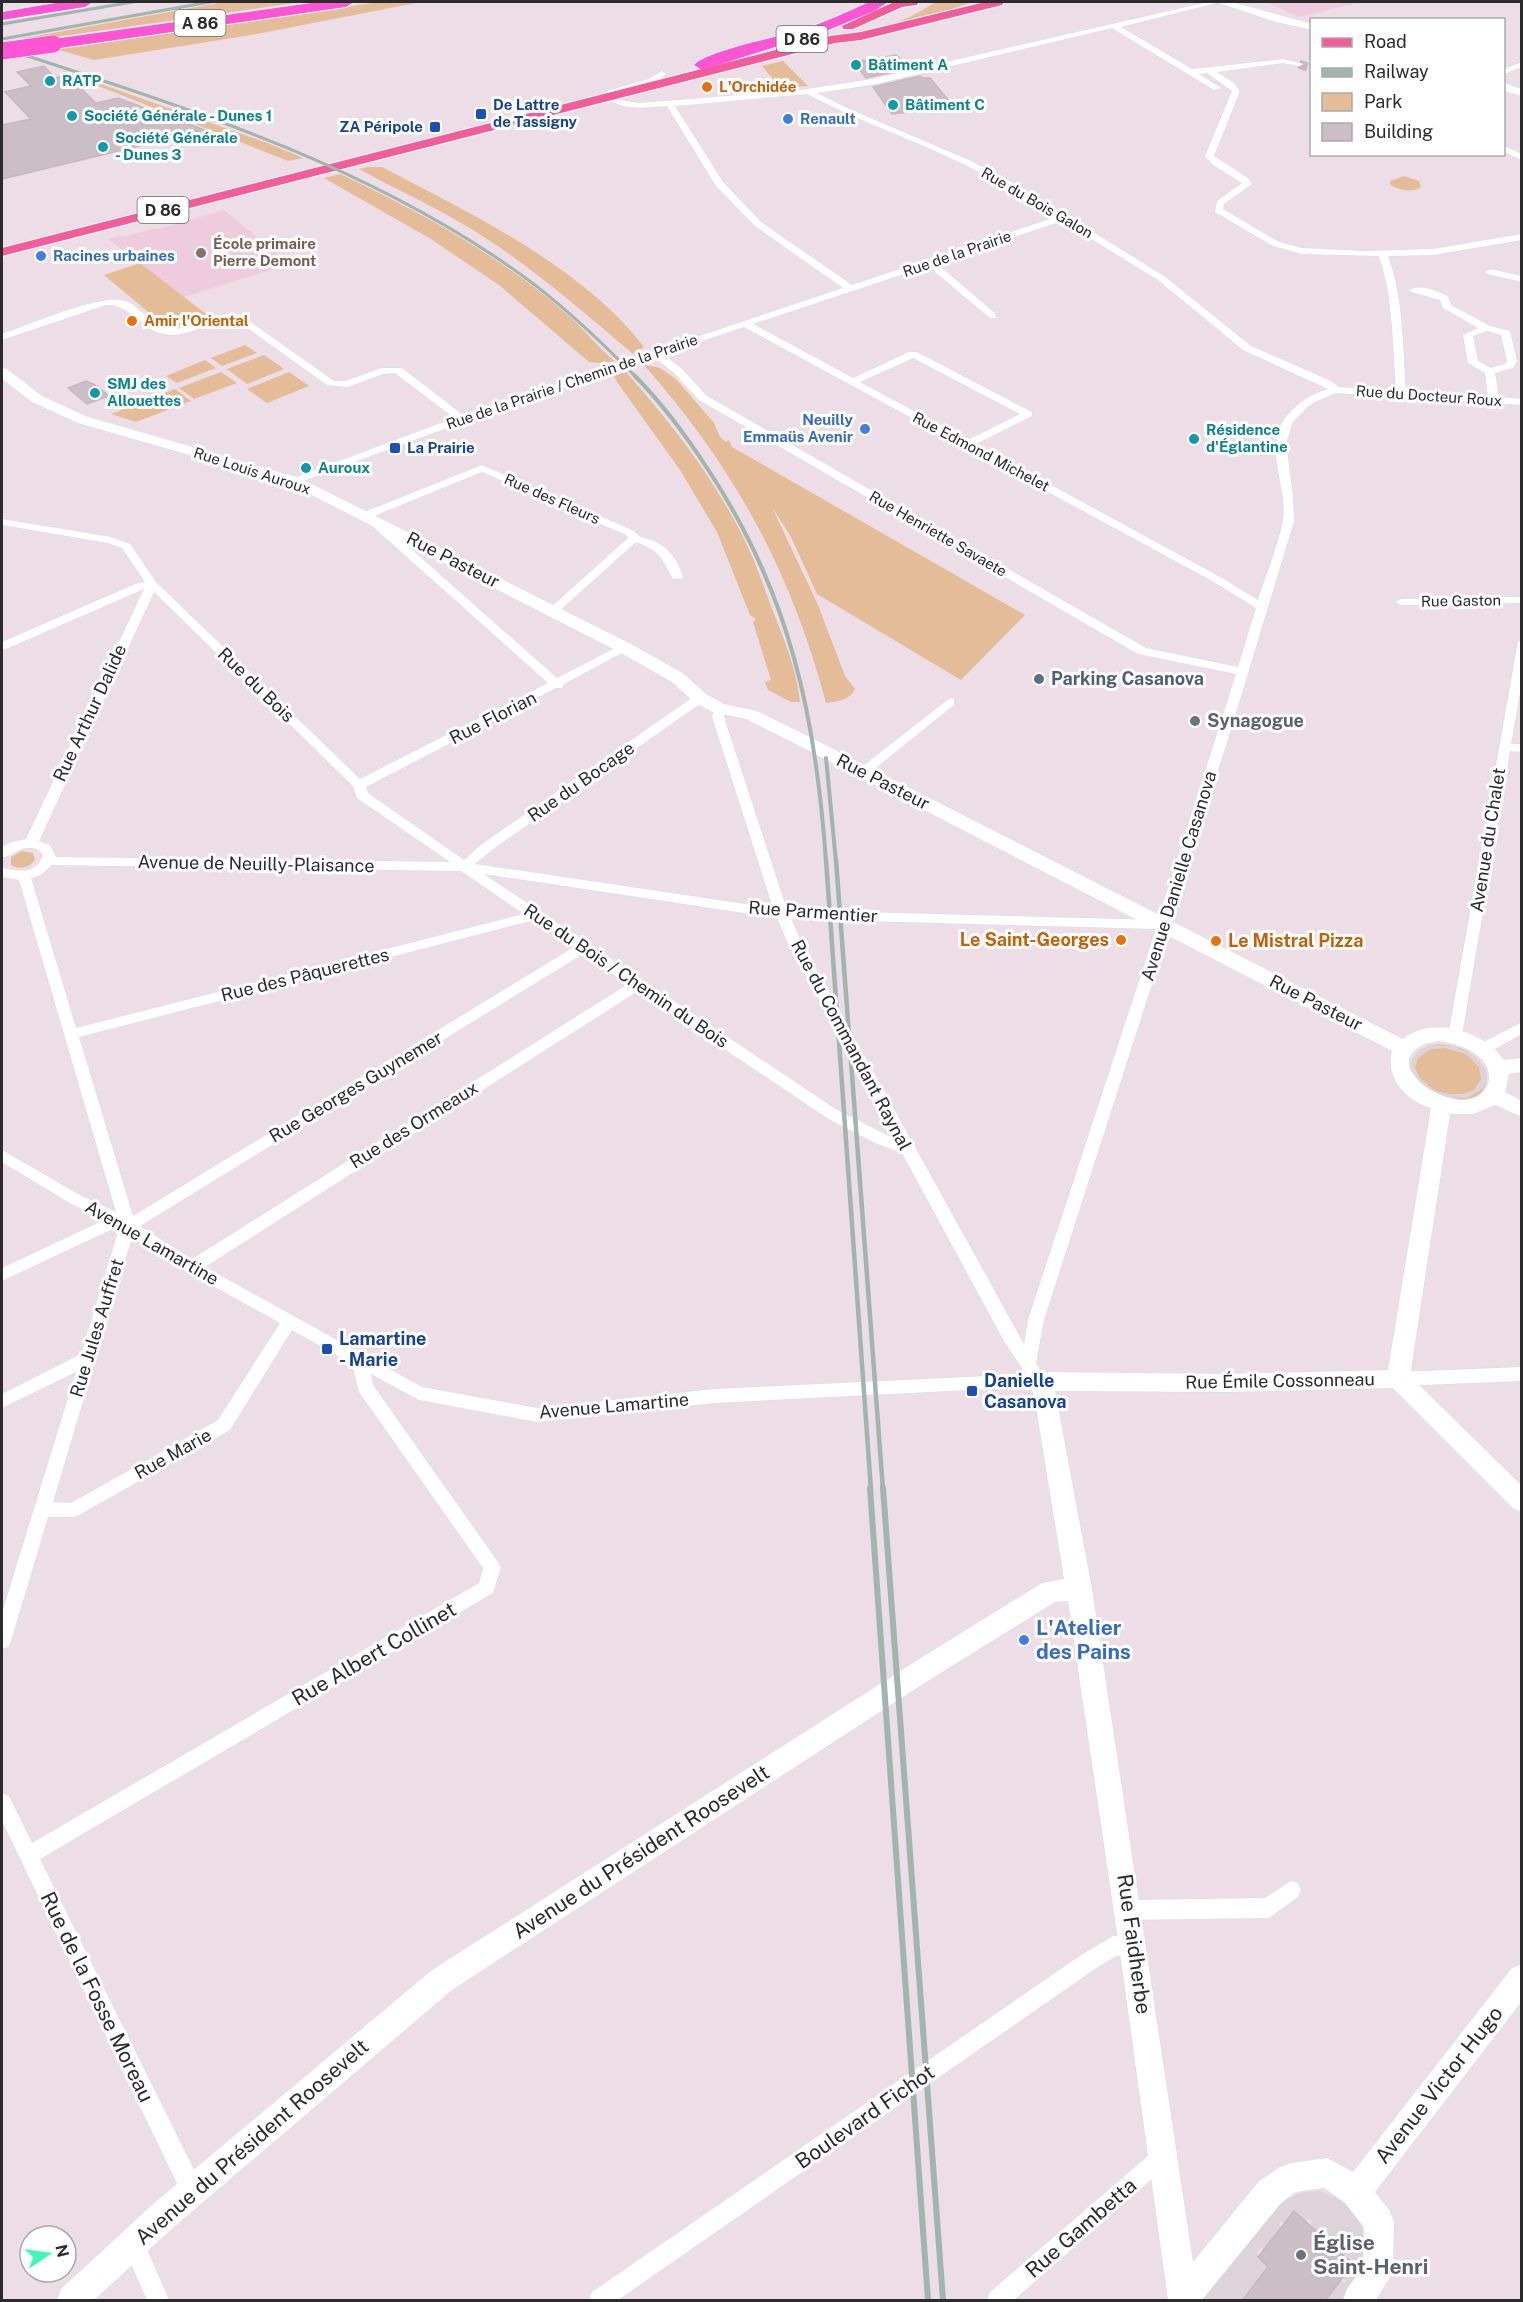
<svg xmlns="http://www.w3.org/2000/svg" width="1523" height="2302" font-family="'Public Sans',sans-serif">
<style>
.education{fill:#ecd}
.green{fill:#e4bc98}
.plaza{fill:#ddd3d8;fill-rule:evenodd}
.building{fill:#ccbec6;stroke:#c8b6c0;stroke-width:1.5}
.lines{fill:none;stroke-linecap:round;stroke-linejoin:round}
.street-tunnel{stroke:#c6b9c1;stroke-width:9;stroke-dasharray:9 4.5;stroke-linecap:butt}
.street-casing{stroke:#d2e3dd;stroke-width:1}
.secondary-casing{stroke:#d2e3dd;stroke-width:1}
.primary-casing{stroke:#fff;stroke-width:2}
.highway-casing{stroke:#fff;stroke-width:2}
.street{fill:#fff;fill-rule:evenodd}
.secondary{fill:#fff;fill-rule:evenodd}
.primary{fill:#f25c9b;fill-rule:evenodd}
.highway{fill:#ff55d5;fill-rule:evenodd}
.rail-far3{stroke:#9fb5ae;stroke-width:3}
.rail-far2{stroke:#9fb5ae;stroke-width:4}
.rail-far1{stroke:#9fb5ae;stroke-width:4.5}
.rail{stroke:#9fb5ae;stroke-width:6}
.highway-bridge-casing{stroke:#fff;stroke-width:18;stroke-linecap:butt}
.highway-bridge{stroke:#ff55d5;stroke-width:17}
.culture-dot{fill:#0f9aa8;stroke:#fff;stroke-width:2}
.food-dot{fill:#e8710a;stroke:#fff;stroke-width:2}
.transit-dot{fill:#1a4fb4;stroke:#fff;stroke-width:2}
.shop-dot{fill:#3f7fe0;stroke:#fff;stroke-width:2}
.education-dot{fill:#8d6e63;stroke:#fff;stroke-width:2}
.service-dot{fill:#5c6f8a;stroke:#fff;stroke-width:2}
.worship-dot{fill:#6b7280;stroke:#fff;stroke-width:2}
.labels{text-anchor:middle;stroke-width:6;stroke-linejoin:round;paint-order:stroke}
.far-culture-label{font-size:15px;font-weight:bold;fill:#0d838f;stroke:#fff;text-anchor:start}
.far-food-label{font-size:15px;font-weight:bold;fill:#c56008;stroke:#fff;text-anchor:start}
.far-transit-label{font-size:15px;font-weight:bold;fill:#164399;stroke:#fff;text-anchor:start}
.far-shop-label{font-size:15px;font-weight:bold;fill:#366cbe;stroke:#fff;text-anchor:start}
.far-street-label{font-size:15px;fill:#2b2b2b;stroke:#fff}
.far-education-label{font-size:15px;font-weight:bold;fill:#785e54;stroke:#fff;text-anchor:start}
.shield{fill:#fff;stroke:#6b6b6b;stroke-width:1.5}
.shield-label{font-size:16px;font-weight:bold;fill:#2b2b2b}
.street-label{font-size:18px;fill:#2b2b2b;stroke:#fff}
.service-label{font-size:18px;font-weight:bold;fill:#4e5e75;stroke:#fff;text-anchor:start}
.worship-label{font-size:18px;font-weight:bold;fill:#5b616d;stroke:#fff;text-anchor:start}
.food-label{font-size:18px;font-weight:bold;fill:#c56008;stroke:#fff;text-anchor:end}
.transit-label{font-size:18px;font-weight:bold;fill:#164399;stroke:#fff;text-anchor:start}
.near-shop-label{font-size:21px;font-weight:bold;fill:#366cbe;stroke:#fff;text-anchor:start}
.near-street-label{font-size:21px;fill:#2b2b2b;stroke:#fff}
.near-worship-label{font-size:21px;font-weight:bold;fill:#5b616d;stroke:#fff;text-anchor:start}
</style>
<rect width="100%" height="100%" fill="#eddde6"/>
<path class="education" d="M1267 2H1362L1299 17Z
M224 210 290 264 184 297 108 239 120 235 123 237 156 228 158 229Z"/>
<path class="green" d="M224 2H302L34 40 25 38Z
M380 2H421L251 35 94 60 55 49Z
M936 2H972L930 17 890 25 912 16Z
M783 61 808 86 780 88 762 66Z
M64 71 270 144 303 158 288 161 63 72Z
M368 167H382C471 214 582 266 644 347L633 354C581 310 531 266 473 230 436 207 397 190 359 169Z
M340 174C421 212 502 257 569 316 585 330 598 348 615 361L600 363 589 362 499 285 431 239 324 178Z
M1404 176 1419 181 1421 187C1412 193 1399 191 1390 184V181Z
M140 263 210 317 184 326H165L104 275Z
M245 345 257 353 222 366 211 358Z
M264 355 284 369 247 384 227 369Z
M205 360 216 368 177 383 166 376Z
M644 365 660 368 676 379 714 423 720 437 726 442 729 440 732 447 1025 615 961 680 817 594 791 537 772 507 818 605 845 676 855 689C849 701 838 701 826 703 791 571 734 467 644 365Z
M221 372 237 383 194 399 179 388Z
M289 372 309 386 267 403 247 389Z
M626 372C672 424 715 479 746 543 756 563 763 585 771 606 783 637 797 669 800 702H791L768 690 765 682 771 680 753 622 756 619 750 615 717 532 680 470 617 382 614 376Z
M175 389 191 401 136 422 111 414Z
M22 851 33 853 35 860C29 868 19 870 11 865V857Z
M1431 1045C1490 1039 1505 1101 1460 1099 1449 1098 1435 1091 1424 1088L1411 1063 1420 1050Z"/>
<path class="plaza" d="M1431 1045 1453 1046 1473 1055 1486 1069 1487 1080 1483 1089 1467 1098 1445 1097 1437 1095 1414 1078 1410 1068 1412 1058 1420 1050ZM1445 1048 1466 1054 1479 1067 1481 1079 1474 1090 1462 1094H1448L1434 1090 1419 1077 1415 1067 1418 1058 1431 1049Z
M1319 2191 1339 2199 1349 2206 1357 2216 1362 2228 1365 2243 1361 2277 1346 2300H1325L1341 2280 1344 2283 1346 2281 1343 2277 1353 2264 1342 2253 1343 2251 1340 2248 1337 2249 1310 2226 1312 2222 1309 2219 1306 2221 1294 2211 1285 2223 1282 2221 1279 2224 1281 2228 1264 2250 1261 2248 1257 2252 1260 2259 1273 2267 1247 2294 1249 2297 1246 2300H1202L1204 2295 1284 2200 1304 2192Z"/>
<path class="building" d="M896 55 911 68 866 78 854 62Z
M44 66 55 78 67 75 96 103 118 98 205 130 2 179V125L31 119 5 92 31 86 17 72Z
M920 76 923 78H930L954 107 892 114 873 87Z
M86 381 95 385 109 396 87 404 68 388Z
M1294 2211 1353 2264 1325 2301H1242L1268 2267 1258 2257Z"/>
<g class="lines">
<path class="street-tunnel" d="M1299 64 1312 69"/>
<defs>
<path id="street" d="M1208 2H1220L1121 27 1192 69 1283 59 1303 64 1299 66 1283 63 1217 72 1234 83 1240 91 1214 156 1248 178 1252 184 1224 204 1223 209 1279 242 1302 248 1364 251 1433 249 1522 234V240L1433 255 1388 256C1403 296 1403 349 1406 391L1488 397 1485 373 1468 363 1463 335 1478 328 1443 308 1440 300 1408 291C1420 283 1436 291 1448 296L1451 305 1490 326 1510 331 1517 361 1513 368 1495 373 1499 397 1522 399V405L1336 393 1317 401 1307 407 1293 422 1286 443 1293 496 1294 521 1229 736 1173 910 1171 925 1044 1320 1036 1363 1047 1381 1045 1386 714 1403 537 1422 419 1400 371 1374 373 1385 498 1562 501 1567 493 1593 40 1859 201 2184 204 2192 201 2200 193 2203 185 2200 2 1821V1793L9 1796 32 1843 479 1583 483 1568 359 1392 352 1364 292 1330 230 1430 79 1515 73 1517H48L11 1641 8 1647 2 1649V1613L76 1372 2 1408V1394L81 1354 119 1229 117 1227 2 1281V1268L104 1220 68 1202 2 1162V1150L78 1194 116 1212 19 880 2 877V868C18 871 35 875 43 856L40 851C24 842 17 854 2 858V847L12 842 26 839 144 589 6 649H2V642L135 584 145 582 122 548 108 543 2 525V519L111 537 130 544 156 582 360 779 548 683 362 517V513L482 465 634 531C639 537 644 538 651 540 669 547 677 559 683 577L681 579H673C661 557 661 552 636 542L557 613 553 614 547 611 549 609 628 538 626 535 482 472 374 516 557 678 621 645H629L631 648 564 684 562 688H556L366 787 368 793 464 860 482 844 696 695H704V701L492 850 475 864 773 908 712 717 715 705H723L725 708 724 717 787 910 1158 920 1236 674 1138 654 699 400 674 373 654 357 466 421 295 484 290 481 291 479 454 418 395 373 383 374 348 387 327 385 236 320C211 317 189 340 163 334 140 329 131 304 106 305L2 340V334C29 325 100 293 125 301 143 307 152 329 172 329 195 329 215 311 239 314L334 381H346L381 368H402L463 415 843 288 755 226 716 186 667 106C644 108 622 111 603 96V92L649 79 662 71 666 74 655 83 612 95 619 100 639 103 800 90 872 79ZM1112 28 1214 90 1221 88 1199 74 1207 73 1232 91 1205 156 1213 165 1242 183 1217 201 1215 212 1273 246 1302 254 1379 256C1393 296 1393 349 1396 391L1339 387 1329 380 1251 346 1164 276 1015 184 969 160 849 109 817 93 872 85ZM807 94C858 121 912 139 963 164 996 180 1026 198 1056 217L852 285 761 222 723 182 675 106ZM1062 221 1158 280 1243 350 1328 389C1311 394 1297 403 1286 417 1262 448 1288 485 1283 520 1278 547 1266 574 1258 600L1222 578 976 444 1032 416V412L917 352H909L853 378 753 324 928 266 990 318H996V314L936 263ZM744 327 1214 582 1256 608 1238 667 1146 648 707 396 682 369 663 354ZM1487 331 1501 335 1507 361 1505 364 1491 368 1478 361 1473 336ZM913 358 1020 414 968 440 860 382ZM154 592 353 786 357 798 450 862 56 857 50 845 39 841ZM52 865 461 871 524 914 76 1028 31 878 41 875ZM484 874 777 918 787 941 895 1139 837 1110ZM791 919 1156 929 1028 1320 1024 1344 801 941ZM534 920 574 947 133 1216 79 1037ZM583 954 628 984 192 1259 140 1226ZM638 991 827 1118 877 1144 902 1153 1004 1341 1026 1374 714 1389 537 1408 422 1387 205 1267ZM132 1237 186 1271 280 1323 218 1420 71 1503 53 1502Z
M1522 62V67L1504 74V69Z
M1504 146 1522 154V160L1504 152Z
M1490 269 1522 276V282L1487 274 1485 272Z
M1522 597V603L1401 605 1395 602 1401 599Z
M1518 641H1522V682L1511 744H1522V752L1510 751 1462 1036 1455 1041 1448 1036Z
M950 698 954 699V705L867 775H859L857 772 859 769Z
M1522 1022V1034L1488 1053H1478L1476 1049 1478 1045Z
M1522 1367V1381L1398 1386 1392 1384 1390 1379 1392 1374 1398 1372Z
M1291 1881 1298 1883 1301 1890 1298 1897 1269 1918 1129 1920 1122 1917 1119 1910 1122 1903 1129 1900 1265 1898Z
M1135 1935 1142 1938 1145 1945 1142 1952 1135 1955 1116 1956 1095 1969 618 2300H589L592 2292 1081 1955 1113 1936Z
M1163 2145 1170 2149 1174 2156 1170 2163 1014 2300H987L990 2292 1156 2149Z
M133 2233 141 2236 169 2300H147L122 2244 125 2236Z"/>
<path id="secondary" d="M1216 2H1232L1312 24V30L1276 22Z
M1504 83 1522 89V96L1504 91Z
M2 368 7 369 42 396 88 417 300 478 631 644 684 674 706 694 724 704 757 711 800 732 1403 1039C1432 1015 1484 1031 1504 1060L1522 1058V1072L1509 1074 1505 1092 1522 1101V1117L1495 1105 1473 1114H1450L1410 1376 1522 1486V1512L1514 1509 1393 1388 1226 1392 1055 1391 1092 1589 1193 2262 1259 2181 1280 2167 1291 2163 1327 2158 1353 2172 1512 1968 1522 1964V2001L1375 2192 1390 2211 1394 2222 1393 2272 1376 2300H1343L1347 2289 1363 2267 1364 2227 1345 2203 1324 2188 1296 2192 1281 2203 1202 2300H1168L1121 1960 1068 1601 1055 1602 926 1682 452 1990 175 2226 94 2300H57L61 2289 153 2204 432 1970 908 1666 1042 1583 1064 1579 1034 1395 1028 1381 1031 1374 1039 1372 1226 1374 1388 1370 1431 1108C1406 1101 1385 1078 1392 1051L788 740 746 719 713 712 694 702 672 682 619 652 290 484 78 423 32 402 2 379ZM1439 1041C1459 1044 1491 1054 1489 1079 1488 1088 1483 1093 1476 1097 1447 1112 1382 1066 1421 1046 1426 1043 1434 1042 1439 1041Z"/>
<path id="primary" d="M894 2H919L917 5 902 7 853 29H843L842 26Z
M985 2H1004L1002 5 861 40 835 43 2 256V248L830 36 861 32Z"/>
<path id="highway" d="M61 2H93L85 7 2 20V12Z
M318 2H354L346 7 53 49 45 44 53 39Z
M869 2H888L874 11 826 31 702 70 694 65C706 51 783 36 805 29 827 21 848 12 869 2Z"/>
</defs>
<use href="#street" class="street-casing"/>
<use href="#secondary" class="secondary-casing"/>
<use href="#primary" class="primary-casing"/>
<use href="#highway" class="highway-casing"/>
<use href="#street" class="street"/>
<use href="#secondary" class="secondary"/>
<use href="#primary" class="primary"/>
<use href="#highway" class="highway"/>
<path class="rail-far3" d="M2 24 133 2
M2 39 210 2
M15 52C194 110 374 167 527 279 566 308 601 342 635 376"/>
<path class="rail-far2" d="M634 375C662 403 687 437 709 471 790 594 816 717 826 862
M826 758 836 862"/>
<path class="rail-far1" d="M826 860 871 1490
M836 860 883 1490"/>
<path class="rail" d="M870 1488 928 2300
M883 1488 943 2300"/>
<defs>
<path id="highway-bridge" d="M2 51 53 44"/>
</defs>
<use href="#highway-bridge" class="highway-bridge-casing"/>
<use href="#highway-bridge" class="highway-bridge"/>
</g>
<g class="culture-dot">
<circle cx="856" cy="65" r="6"/>
<circle cx="50" cy="81" r="6"/>
<circle cx="893" cy="105" r="6"/>
<circle cx="72" cy="116" r="6"/>
<circle cx="103" cy="147" r="6"/>
<circle cx="95" cy="393" r="6"/>
<circle cx="1194" cy="439" r="6"/>
<circle cx="306" cy="468" r="6"/>
</g>
<g class="food-dot">
<circle cx="707" cy="87" r="6"/>
<circle cx="132" cy="321" r="6"/>
<circle cx="1121" cy="940" r="6"/>
<circle cx="1216" cy="941" r="6"/>
</g>
<g class="transit-dot">
<rect x="475" y="108" width="12" height="12" rx="3"/>
<rect x="429" y="121" width="12" height="12" rx="3"/>
<rect x="389" y="442" width="12" height="12" rx="3"/>
<rect x="321" y="1343" width="12" height="12" rx="3"/>
<rect x="966" y="1385" width="12" height="12" rx="3"/>
</g>
<g class="shop-dot">
<circle cx="788" cy="119" r="6"/>
<circle cx="41" cy="256" r="6"/>
<circle cx="865" cy="429" r="6"/>
<circle cx="1024" cy="1640" r="6"/>
</g>
<circle class="education-dot" cx="201" cy="253" r="6"/>
<circle class="service-dot" cx="1039" cy="679" r="6"/>
<g class="worship-dot">
<circle cx="1195" cy="721" r="6"/>
<circle cx="1301" cy="2255" r="6"/>
</g>
<g class="labels">
<g class="far-culture-label">
<text x="868" y="70">Bâtiment A</text>
<text x="62" y="86">RATP</text>
<text x="905" y="110">Bâtiment C</text>
<text x="84" y="121">Société Générale - Dunes 1</text>
<text x="115" y="143">Société Générale<tspan x="115" dy="17">- Dunes 3</tspan></text>
<text x="107" y="389">SMJ des<tspan x="107" dy="17">Allouettes</tspan></text>
<text x="1206" y="435">Résidence<tspan x="1206" dy="17">d'Églantine</tspan></text>
<text x="318" y="473">Auroux</text>
</g>
<g class="far-food-label">
<text x="719" y="92">L'Orchidée</text>
<text x="144" y="326">Amir l'Oriental</text>
</g>
<g class="far-transit-label">
<text x="493" y="110">De Lattre<tspan x="493" dy="17">de Tassigny</tspan></text>
<text x="423" y="132" text-anchor="end">ZA Péripole</text>
<text x="407" y="453">La Prairie</text>
</g>
<g class="far-shop-label">
<text x="800" y="124">Renault</text>
<text x="53" y="261">Racines urbaines</text>
<text x="853" y="425" text-anchor="end">Neuilly<tspan x="853" dy="17">Emmaüs Avenir</tspan></text>
</g>
<g class="far-street-label">
<text transform="translate(1037 203) rotate(30)" y="5">Rue du Bois Galon</text>
<text transform="translate(957 254) rotate(-19)" y="5">Rue de la Prairie</text>
<text transform="translate(572 382) rotate(-19)" y="5">Rue de la Prairie / Chemin de la Prairie</text>
<text transform="translate(1429 396) rotate(4)" y="5">Rue du Docteur Roux</text>
<text transform="translate(981 452) rotate(28)" y="5">Rue Edmond Michelet</text>
<text transform="translate(252 471) rotate(18)" y="5">Rue Louis Auroux</text>
<text transform="translate(552 499) rotate(24)" y="5">Rue des Fleurs</text>
<text transform="translate(938 534) rotate(30)" y="5">Rue Henriette Savaete</text>
<text transform="translate(1461 601) rotate(-1)" y="5">Rue Gaston</text>
</g>
<g class="far-education-label">
<text x="213" y="249">École primaire<tspan x="213" dy="17">Pierre Demont</tspan></text>
</g>
<g class="shield">
<rect x="174.5" y="10" width="51" height="26" rx="4.5"/>
<rect x="776.5" y="26" width="51" height="26" rx="4.5"/>
<rect x="137.5" y="197" width="51" height="26" rx="4.5"/>
</g>
<g class="shield-label">
<text x="200" y="29">A 86</text>
<text x="802" y="45">D 86</text>
<text x="163" y="216">D 86</text>
</g>
<g class="street-label">
<text transform="translate(453 560) rotate(27)" y="6">Rue Pasteur</text>
<text transform="translate(256 685) rotate(44)" y="6">Rue du Bois</text>
<text transform="translate(90 713) rotate(-65)" y="6">Rue Arthur Dalide</text>
<text transform="translate(493 718) rotate(-27)" y="6">Rue Florian</text>
<text transform="translate(581 782) rotate(-35)" y="6">Rue du Bocage</text>
<text transform="translate(883 782) rotate(27)" y="6">Rue Pasteur</text>
<text transform="translate(1488 840) rotate(-81)" y="6">Avenue du Chalet</text>
<text transform="translate(256 864) rotate(1)" y="6">Avenue de Neuilly-Plaisance</text>
<text transform="translate(1179 876) rotate(-73)" y="6">Avenue Danielle Casanova</text>
<text transform="translate(813 912) rotate(4)" y="6">Rue Parmentier</text>
<text transform="translate(305 975) rotate(-14)" y="6">Rue des Pâquerettes</text>
<text transform="translate(626 976) rotate(34)" y="6">Rue du Bois / Chemin du Bois</text>
<text transform="translate(1316 1003) rotate(27)" y="6">Rue Pasteur</text>
<text transform="translate(851 1045) rotate(62)" y="6">Rue du Commandant Raynal</text>
<text transform="translate(356 1087) rotate(-31)" y="6">Rue Georges Guynemer</text>
<text transform="translate(414 1125) rotate(-32)" y="6">Rue des Ormeaux</text>
<text transform="translate(152 1243) rotate(30)" y="6">Avenue Lamartine</text>
<text transform="translate(97 1328) rotate(-73)" y="6">Rue Jules Auffret</text>
<text transform="translate(1280 1381) rotate(-1)" y="6">Rue Émile Cossonneau</text>
<text transform="translate(614 1406) rotate(-5)" y="6">Avenue Lamartine</text>
<text transform="translate(173 1454) rotate(-29)" y="6">Rue Marie</text>
</g>
<g class="service-label">
<text x="1051" y="685">Parking Casanova</text>
</g>
<g class="worship-label">
<text x="1207" y="727">Synagogue</text>
</g>
<g class="food-label">
<text x="1109" y="946">Le Saint-Georges</text>
<text x="1228" y="947" text-anchor="start">Le Mistral Pizza</text>
</g>
<g class="transit-label">
<text x="339" y="1345">Lamartine<tspan x="339" dy="21">- Marie</tspan></text>
<text x="984" y="1387">Danielle<tspan x="984" dy="21">Casanova</tspan></text>
</g>
<g class="near-shop-label">
<text x="1036" y="1635">L'Atelier<tspan x="1036" dy="24">des Pains</tspan></text>
</g>
<g class="near-street-label">
<text transform="translate(374 1654) rotate(-30)" y="7">Rue Albert Collinet</text>
<text transform="translate(641 1852) rotate(-33)" y="7">Avenue du Président Roosevelt</text>
<text transform="translate(1134 1944) rotate(82)" y="7">Rue Faidherbe</text>
<text transform="translate(97 1997) rotate(64)" y="7">Rue de la Fosse Moreau</text>
<text transform="translate(1439 2085) rotate(-52)" y="7">Avenue Victor Hugo</text>
<text transform="translate(865 2117) rotate(-35)" y="7">Boulevard Fichot</text>
<text transform="translate(252 2142) rotate(-41)" y="7">Avenue du Président Roosevelt</text>
<text transform="translate(1081 2228) rotate(-41)" y="7">Rue Gambetta</text>
</g>
<g class="near-worship-label">
<text x="1313" y="2250">Église<tspan x="1313" dy="24">Saint-Henri</tspan></text>
</g>
</g>
<rect width="1523" height="2302" fill="none" stroke="#2b2b2b" stroke-width="6"/>
<rect x="1310" y="18" width="195" height="138" fill="#ffffff" stroke="#aaaaaa" stroke-width="1.5"/>
<rect x="1322" y="38" width="30" height="9" fill="#f25c9b" stroke="#aaaaaa" stroke-width="1.5"/>
<text x="1364" y="48" font-size="18" fill="#2b2b2b">Road</text>
<rect x="1322" y="68" width="30" height="9" fill="#9fb5ae" stroke="#aaaaaa" stroke-width="1.5"/>
<text x="1364" y="78" font-size="18" fill="#2b2b2b">Railway</text>
<rect x="1322" y="93" width="30" height="18" fill="#e4bc98" stroke="#aaaaaa" stroke-width="1.5"/>
<text x="1364" y="108" font-size="18" fill="#2b2b2b">Park</text>
<rect x="1322" y="123" width="30" height="18" fill="#ccbec6" stroke="#aaaaaa" stroke-width="1.5"/>
<text x="1364" y="138" font-size="18" fill="#2b2b2b">Building</text>
<g transform="translate(48 2254) rotate(77)"><circle r="28" fill="#ffffff" stroke="#aaaaaa" stroke-width="1.5"/>
<path d="M0-4.5L10 22L0 15L-10 22Z" fill="#3bfbb4"/>
<text y="-9" font-size="16" font-weight="bold" text-anchor="middle" fill="#2b2b2b">N</text>
</g>
</svg>
